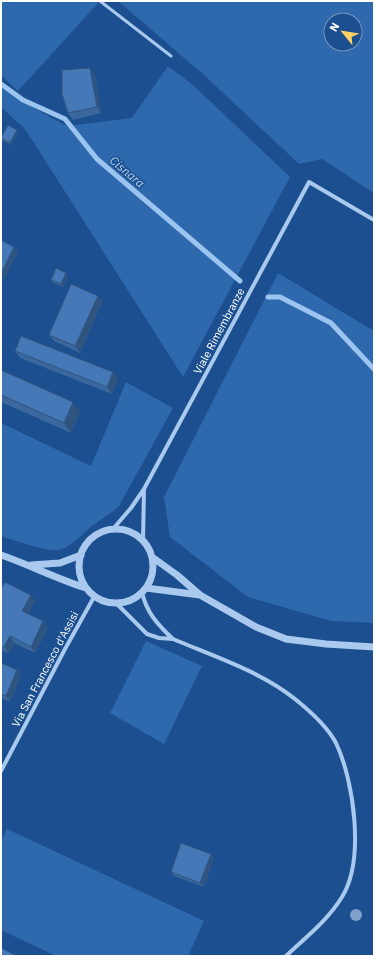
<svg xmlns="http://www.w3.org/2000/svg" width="375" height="957" font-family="'IBM Plex Sans',sans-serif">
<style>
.green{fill:#2e69ad;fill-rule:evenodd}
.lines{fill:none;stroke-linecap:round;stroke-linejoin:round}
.stream{stroke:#9cc4f0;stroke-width:5}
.service{stroke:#a9c9ee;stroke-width:3}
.minor{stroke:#a9c9ee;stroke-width:4}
.tertiary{stroke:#a9c9ee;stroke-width:7}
.tree{fill:#7ea0ca}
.wall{fill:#3a679d}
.shaded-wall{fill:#305480}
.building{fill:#4478b7;stroke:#305480}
.labels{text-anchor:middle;stroke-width:3;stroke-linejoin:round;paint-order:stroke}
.street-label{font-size:11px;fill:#fff;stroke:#1b4f8f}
.water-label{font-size:12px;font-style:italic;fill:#b5d3f5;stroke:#1b4f8f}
</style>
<rect width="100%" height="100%" fill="#1b4f8f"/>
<path class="green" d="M1 1H96L98 3 18 91 1 75Z
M118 1H374V193L322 159 299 164 204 75ZM331 20H355V44H331Z
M168 66 193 85 290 177 183 377 25 129 1 107V85L17 99 67 126 132 118Z
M278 273 374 331V623L331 621 248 597 170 537 164 497Z
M126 382 173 408 119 506C109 516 102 518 92 526 82 534 71 547 59 550 46 552 14 540 1 536V423L91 466Z
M146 641 202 666 164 744 110 713Z
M7 829 204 921 188 956H56L1 930V841Z"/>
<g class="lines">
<path class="stream" d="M1 84 23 100 65 119 97 159 240 281
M268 297H280L331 323 374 369"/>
<path class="service" d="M100 1 171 56"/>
<path class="minor" d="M113 529 131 508 144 489 309 182 374 220
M143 541 144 489
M142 592C146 612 158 625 173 639
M116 603 147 634 159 638 173 639C213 656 262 672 295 699 310 711 327 726 336 743 354 781 365 860 342 897 328 920 306 937 286 956
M1 771 65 649 94 597"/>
<path class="tertiary" d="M79 566a37 37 0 1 1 74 0a37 37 0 1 1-74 0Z
M1 555C30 565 57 579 86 588
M152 557 177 575 200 595 256 627 286 639 326 644 374 647
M31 565 60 563 81 555
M146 588 200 595"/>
</g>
<circle class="tree" cx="356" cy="915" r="6"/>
<path class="wall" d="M95 75 101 113 73 120 68 113Z
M17 130 18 133 11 145 3 141 1 138Z
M1 240 18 251 4 279 1 277Z
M68 276 63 287 52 282 51 280Z
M102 302 80 353 54 341 49 335Z
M15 351 118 379 112 394 20 358Z
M1 370 80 412 71 433 1 402Z
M1 589 35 601 29 614 43 621 48 628 35 653 14 643 9 654 1 650Z
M1 663 17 670 21 676 10 702 1 698Z
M211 854 214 859 204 887 174 876 171 872Z"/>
<path class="shaded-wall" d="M90 68 95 75 101 113 97 107Z
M17 130 18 133 11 145 10 143Z
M14 247 18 251 4 279 1 274Z
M66 273 68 276 63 287 61 284Z
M98 296 102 302 80 353 75 346Z
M113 372 118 379 112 394 107 387Z
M73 402 80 412 71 433 64 423Z
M31 595 35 601 27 618 22 611Z
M43 621 48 628 35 653 31 647Z
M10 636 14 643 9 654 4 647Z
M17 670 21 676 10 702 6 696Z
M211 854 214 859 204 887 200 883Z"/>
<path class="building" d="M90 68 97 107 68 113 62 94V70Z
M8 125 17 130 10 143 1 138Z
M1 240 14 247 1 274Z
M56 268 66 273 61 284 51 280Z
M71 284 98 296 75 346 49 335Z
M21 336 113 372 107 387 15 351Z
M1 370 73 402 64 423 1 395Z
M5 582 31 595 22 611 43 621 31 647 10 636 4 647 1 646V589Z
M1 663 17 670 6 696 1 694Z
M181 843 211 854 200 883 171 872Z
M1 948 17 956H1Z"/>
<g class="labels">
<g class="street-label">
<text transform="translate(219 331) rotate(-62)" y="4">Viale Rimembranze</text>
<text transform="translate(45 669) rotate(-62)" y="4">Via San Francesco d'Assisi</text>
</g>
<g class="water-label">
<text transform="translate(127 172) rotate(40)" y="4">Cisnara</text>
</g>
</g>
<rect width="375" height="957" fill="none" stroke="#ffffff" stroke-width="4"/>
<g transform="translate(343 32) rotate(300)"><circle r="19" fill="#1b4f8f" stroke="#7695bc"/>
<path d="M0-3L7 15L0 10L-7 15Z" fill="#ffd166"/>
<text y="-6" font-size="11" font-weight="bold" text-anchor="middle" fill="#ffffff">N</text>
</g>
</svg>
